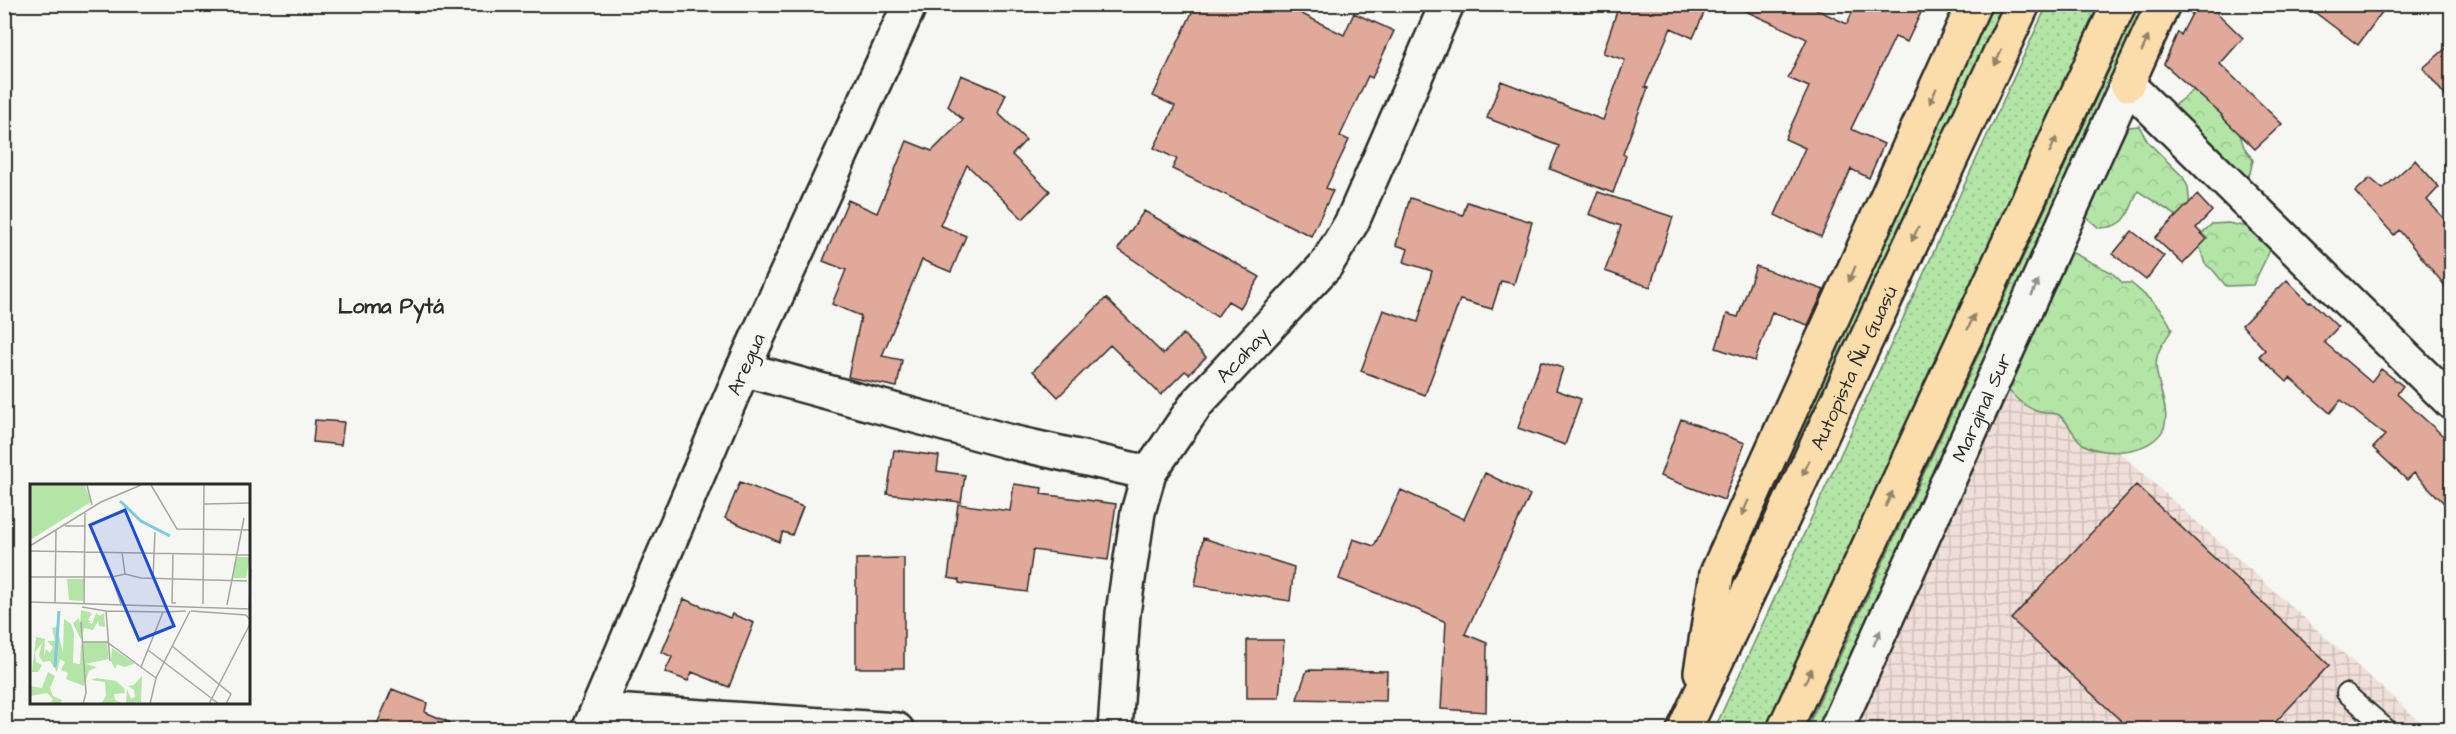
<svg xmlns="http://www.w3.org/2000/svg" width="2456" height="734" font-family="'Architects Daughter',sans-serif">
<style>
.industrial{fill:url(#industrial-grid)}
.grass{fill:url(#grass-dots);stroke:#6e8868;stroke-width:1.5}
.forest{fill:url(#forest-crowns);stroke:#6e8868;stroke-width:1.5}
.building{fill:#e1a99a;stroke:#2b2b2b;stroke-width:1.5}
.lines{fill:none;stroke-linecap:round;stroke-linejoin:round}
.lane-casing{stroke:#2b2b2b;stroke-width:22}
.street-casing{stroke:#2b2b2b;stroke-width:38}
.highway-casing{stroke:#2b2b2b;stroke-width:38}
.lane{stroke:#f6f6f2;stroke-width:18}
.street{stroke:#f6f6f2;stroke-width:33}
.highway{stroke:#faddab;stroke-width:33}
.oneway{fill:#92846b}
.oneway2{fill:#90908e}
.labels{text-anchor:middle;stroke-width:6;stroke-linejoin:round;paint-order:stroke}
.street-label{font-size:20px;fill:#2b2b2b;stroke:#f6f6f2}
.neighbourhood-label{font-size:21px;font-weight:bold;fill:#2b2b2b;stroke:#f6f6f2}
.inset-river{fill:none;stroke:#7fcade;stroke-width:3}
.inset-road{fill:none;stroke:#a5a5a2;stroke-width:1.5}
.view{fill:#1d4ed8;fill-opacity:0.15;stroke:#1d4ed8;stroke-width:3}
.inset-edge{fill:none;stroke:#2b2b2b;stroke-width:3}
</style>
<defs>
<pattern id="industrial-grid" width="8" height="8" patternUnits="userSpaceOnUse" patternTransform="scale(1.5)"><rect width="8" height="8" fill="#f0dfd8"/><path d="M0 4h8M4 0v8" fill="none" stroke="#cec0ba"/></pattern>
<pattern id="grass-dots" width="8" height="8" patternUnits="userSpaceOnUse" patternTransform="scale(1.5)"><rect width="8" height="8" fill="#b2e5a6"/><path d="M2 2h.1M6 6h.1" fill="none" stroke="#99c58f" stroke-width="1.8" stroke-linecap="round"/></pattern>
<pattern id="forest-crowns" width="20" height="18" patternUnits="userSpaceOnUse" patternTransform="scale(1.5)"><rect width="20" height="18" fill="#b2e5a6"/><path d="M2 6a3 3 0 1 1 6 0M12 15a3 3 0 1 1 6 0" fill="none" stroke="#99c58f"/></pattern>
</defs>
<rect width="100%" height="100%" fill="#f6f6f2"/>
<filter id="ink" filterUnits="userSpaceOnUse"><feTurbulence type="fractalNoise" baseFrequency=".0167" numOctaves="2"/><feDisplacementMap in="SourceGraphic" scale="12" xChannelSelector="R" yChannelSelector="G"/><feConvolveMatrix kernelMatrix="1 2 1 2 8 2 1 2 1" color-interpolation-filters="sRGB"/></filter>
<g filter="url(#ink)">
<path class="industrial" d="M2020 364 2120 453 2428 729 1855 730Z"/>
<path class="grass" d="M1993 5H2006L1730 598V589Z
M2047 5H2105L1772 729 1714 730Z
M2139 5H2144L1819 729 1806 730Z"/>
<path class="forest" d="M2194 90 2237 126 2244 147 2253 160 2250 173 2243 183 2200 144 2196 127 2160 116Z
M2139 126 2148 142 2183 177 2188 187 2190 208 2177 216 2138 191C2127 215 2128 227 2099 228L2084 215 2128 127Z
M2228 223 2253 228 2264 234 2270 250 2253 285 2226 286 2213 270 2205 264 2198 242 2201 234 2212 224Z
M2063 248 2111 272 2123 283H2131C2148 298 2163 308 2172 329 2167 339 2159 346 2157 357 2152 378 2173 411 2163 430 2150 454 2103 457 2083 444 2073 437 2069 421 2059 415 2053 412 2043 414 2036 411 2020 404 2008 392 2000 377L2009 360 2035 329 2034 317Z"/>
<path class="building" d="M1196 4H1282L1344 35 1354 13 1394 31 1372 78 1368 76 1340 136 1349 140 1326 188 1333 191 1311 236 1172 169 1177 159 1154 148 1175 106 1153 96Z
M1617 4H1708L1693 38 1671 28 1645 87 1648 88 1623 154 1626 156 1613 193 1550 169 1559 146 1487 118 1501 81 1603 120 1625 60 1603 53 1619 5Z
M1730 4H1805L1847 24 1856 4H1925L1907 42 1895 37 1851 129 1884 144 1869 178 1851 169 1821 237 1775 215 1805 148 1785 139 1809 87 1788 78 1807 39Z
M2197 4H2208L2243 38 2220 64 2282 124 2255 149 2221 116 2222 115 2164 64 2178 32 2181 35Z
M2304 4H2388L2358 45Z
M2451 44V103L2423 68Z
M961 75 1006 94 998 113 1026 140 1012 155 1050 191 1023 219 967 165 940 225 966 236 951 272 922 260 882 356 902 360 897 387 848 377 861 316 832 304 846 270 823 261 848 200 877 213 907 141 932 151 963 120 948 106Z
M2415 160 2439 187 2427 200 2451 226V293L2399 230 2394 235 2355 192 2370 178 2383 189Z
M1598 192 1673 217 1650 287 1605 271 1621 226 1589 214Z
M2197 195 2212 211 2196 228 2207 239 2183 264 2155 238Z
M1410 198 1463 215 1467 202 1532 222 1514 284 1501 281 1492 309 1460 300 1425 395 1361 371 1383 310 1418 322 1432 271 1404 262 1408 249 1396 245Z
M1144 211 1260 277 1240 308 1228 301 1217 317 1118 249Z
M2132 231 2164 256 2146 280 2113 254Z
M1756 266 1824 290 1808 325 1772 312 1755 361 1716 348 1727 314 1738 317Z
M2287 280 2309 303 2311 301 2338 327 2324 342 2371 382 2381 369 2403 386 2397 394 2451 443V510L2414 473 2407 480 2373 448 2385 435 2341 400 2330 413 2290 378 2287 382 2259 356 2265 350 2242 325Z
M1106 298 1163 354 1183 334 1206 357 1189 374 1185 371 1161 395 1110 345 1058 397 1033 371Z
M1541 361 1563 368 1556 390 1581 399 1565 445 1518 428Z
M1681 419 1745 443 1724 500 1660 476Z
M315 420 344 422 341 445 313 442Z
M894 450 939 456 937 471 965 475 961 502 887 494Z
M1485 473 1530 495 1465 634 1487 643 1486 712 1441 709 1446 622 1395 600 1339 579 1353 539 1374 546 1401 490 1464 519Z
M740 482 803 507 792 535 783 532 779 542 725 518Z
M1014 484 1042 488 1041 494 1116 504 1108 560 1033 550 1027 592 959 583V580L948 578 958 504 1010 511Z
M2136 485 2329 665 2269 729H2130L2011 619Z
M1203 538 1294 567 1290 601 1195 586Z
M904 558V668H856V559Z
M684 599 730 618 732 614 754 623 729 687 692 672 688 681 665 672 672 657 662 652Z
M1247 640H1284L1279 698H1247Z
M1307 670 1387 671 1386 701 1297 699Z
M392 689 427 703 425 712 465 729H375Z"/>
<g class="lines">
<defs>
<path id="lane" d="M2346 693 2388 730"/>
<g id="street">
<path d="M743 369 1007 441 1149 473"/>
<path d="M598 710 897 730"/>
<path id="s1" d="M589 730 743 369 910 4"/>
<path id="s2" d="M1115 730 1123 613 1138 512 1149 473 1197 403 1326 265 1352 222 1447 4"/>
<path id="s3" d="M1836 730 2127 84 2452 403"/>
</g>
<g id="highway">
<path d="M2127 84 2163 4"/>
<path d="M1701 672 1717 573 1974 4"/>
<path id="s4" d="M1684 730 2023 4"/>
<path d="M1784 730 2119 4"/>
</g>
</defs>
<use href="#lane" class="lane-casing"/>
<use href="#street" class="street-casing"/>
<use href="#highway" class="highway-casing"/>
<use href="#lane" class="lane"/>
<use href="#street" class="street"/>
<use href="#highway" class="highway"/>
</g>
<defs><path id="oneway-solid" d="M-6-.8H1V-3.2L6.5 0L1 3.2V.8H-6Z" transform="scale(1.5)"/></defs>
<g class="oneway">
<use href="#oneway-solid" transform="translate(2145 44) rotate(-66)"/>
<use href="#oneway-solid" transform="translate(1998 58) rotate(115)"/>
<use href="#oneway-solid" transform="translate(1933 96) rotate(114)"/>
<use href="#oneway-solid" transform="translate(2053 145) rotate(-65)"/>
<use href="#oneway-solid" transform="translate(1915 234) rotate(115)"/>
<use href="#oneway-solid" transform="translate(1852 274) rotate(114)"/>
<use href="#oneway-solid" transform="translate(1971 322) rotate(-65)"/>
<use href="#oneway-solid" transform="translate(1806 468) rotate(115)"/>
<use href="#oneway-solid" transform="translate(1889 499) rotate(-65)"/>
<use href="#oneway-solid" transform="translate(1745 508) rotate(114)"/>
<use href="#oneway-solid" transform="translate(1808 676) rotate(-66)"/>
</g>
<g class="oneway2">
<use href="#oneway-solid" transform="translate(2035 288) rotate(-66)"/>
<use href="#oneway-solid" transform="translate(1877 638) rotate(-66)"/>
</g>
</g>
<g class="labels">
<g class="street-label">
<text dy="7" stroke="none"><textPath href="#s2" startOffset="411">Acahay</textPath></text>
<text dy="7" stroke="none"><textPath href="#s1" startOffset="398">Aregua</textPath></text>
<text dy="7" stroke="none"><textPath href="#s4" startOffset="400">Autopista Ñu Guasú</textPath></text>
<text dy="7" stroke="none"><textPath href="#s3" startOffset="354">Marginal Sur</textPath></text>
</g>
<g class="neighbourhood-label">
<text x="391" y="313">Loma Pytá</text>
</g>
</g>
<g transform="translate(30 484)">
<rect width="220" height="220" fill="#f6f6f2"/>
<path d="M0 1H55L61 18 0 56Z" fill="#b2e5a6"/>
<path d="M51 126 62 129 58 136 62 138H58L62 140 66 129 70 132 74 129 75 143 69 142 68 137 63 146 54 144 51 156 43 139 49 134 50 140ZM34 135 41 140 44 149 43 179 50 180 51 159 56 180 67 183 59 187 54 202 36 195 38 189 31 186 35 178 30 175 27 188 20 177 13 178 9 172 12 159 5 168 6 178 12 181 8 188H2L6 153 15 155 14 173 16 165 20 169 23 163 17 157H25L22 144 27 143 33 169ZM82 164 104 179V180L94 183 87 180 85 185 81 177ZM18 188 25 192 20 204 23 212 32 216 30 220H20L23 215 17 209 0 212V202L12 204ZM112 192 111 218 96 220 97 205 101 215 105 213 104 206 98 202 104 201ZM66 194 86 197 94 204 95 209 84 210 85 216 94 220H71L76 212 75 198 61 196Z" fill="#b2e5a6"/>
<path d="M206 73H220L216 94H203ZM37 95H54L53 117 39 116ZM53 158H77L79 175 55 180Z" fill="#b2e5a6"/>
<path class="inset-river" d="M90 17 111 37 140 52M25 183 29 127"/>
<path class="inset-road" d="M57 1 62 21M121 1 147 45 221 46M174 20 221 19M35 42H55M0 62 71 18 111 1M0 67 221 71M73 68 91 120M92 68 95 90M143 70 142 119H146M0 93H82L95 90 111 94 217 97M123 94 125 48M0 118 221 125M25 119 26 46M54 119 55 29M173 120 174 1M197 121 214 34M52 123 76 127M161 127 216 131 221 137M219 127 221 85M133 128 156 127M51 138 56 209 53 220M52 158H77L126 194M142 162 201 210 196 220M118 166 189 220M80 177 76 127 133 128 111 183M120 220 126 194 160 127M179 220 221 138"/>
<path class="view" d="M95 26 144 142 109 156 60 41Z"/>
<rect width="220" height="220" class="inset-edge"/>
</g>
<rect width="2456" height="734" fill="none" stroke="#f6f6f2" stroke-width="24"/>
<rect x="12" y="12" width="2432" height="710" fill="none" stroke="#2b2b2b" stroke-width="2" filter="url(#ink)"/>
</svg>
